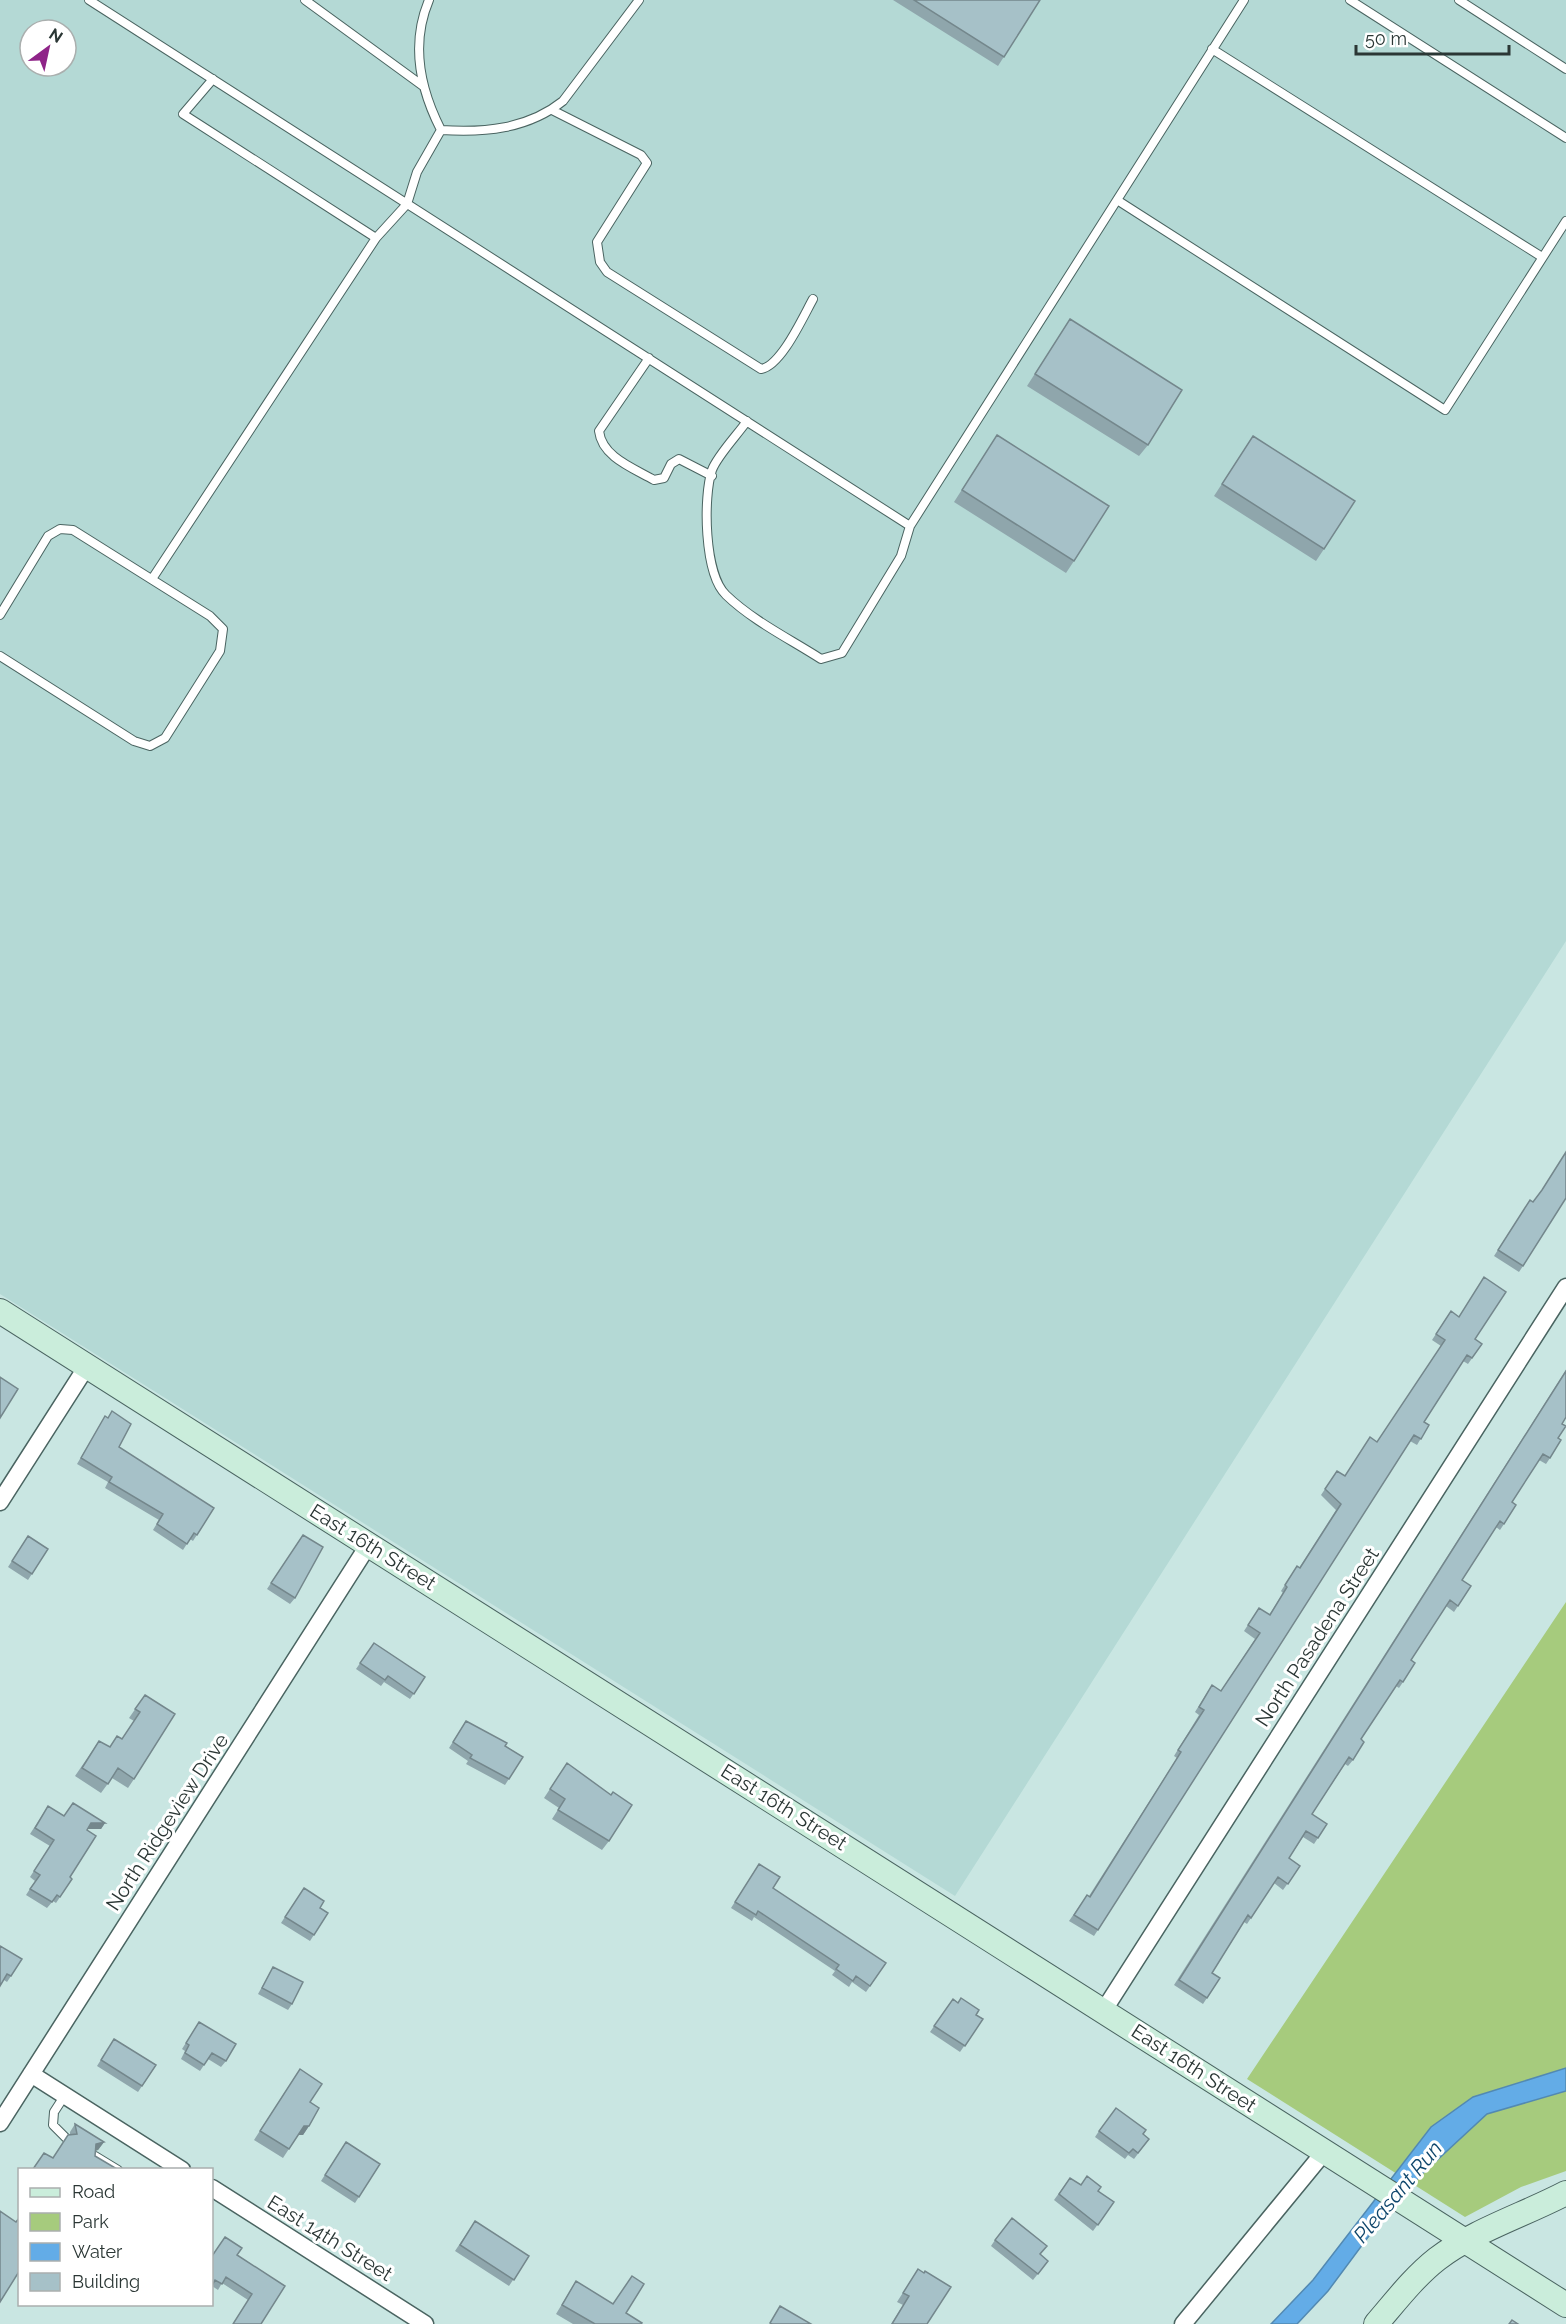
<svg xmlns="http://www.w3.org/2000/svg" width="1566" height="2324" font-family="Raleway,sans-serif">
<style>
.built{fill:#b4d9d5;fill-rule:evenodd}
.green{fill:#a6cb7d}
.water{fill:#63ace7;stroke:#5289b2;stroke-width:1.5}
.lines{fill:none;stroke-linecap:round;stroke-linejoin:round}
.lane-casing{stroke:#4a6461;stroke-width:10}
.street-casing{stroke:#4a6461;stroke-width:19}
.secondary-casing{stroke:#4a6461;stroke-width:26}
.lane{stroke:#fff;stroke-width:8}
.street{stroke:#fff;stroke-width:16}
.secondary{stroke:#caeddb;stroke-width:24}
.wall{fill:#8fa6ac}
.shaded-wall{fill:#74878c}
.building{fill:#a6c1c8;stroke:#74878c;stroke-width:1.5}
.labels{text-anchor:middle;stroke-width:6;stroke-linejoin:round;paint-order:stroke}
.street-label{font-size:20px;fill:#2b3735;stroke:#fff}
.water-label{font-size:21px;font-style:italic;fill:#0e466c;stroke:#fff}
</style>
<rect width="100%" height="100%" fill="#c9e6e2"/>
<path class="built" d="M0 0H1566V941L955 1896 0 1294ZM30 30H66V66H30Z"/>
<path class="green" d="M1566 1602V2171L1521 2187 1465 2217 1247 2079Z"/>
<path class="water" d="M1566 2068V2091L1487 2114 1420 2176 1383 2217 1328 2291 1297 2324H1271L1313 2280 1431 2127 1473 2097Z"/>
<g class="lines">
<defs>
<path id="lane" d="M89 0 910 526 1244 0
M305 0 423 86
M429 0C410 45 420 89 441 130
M1350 0 1566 138
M1459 0 1566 69
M1212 49 1542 257
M213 79 183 114 376 238
M552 110 641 155 647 163 597 242 600 262 607 272 761 369C781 366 803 317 813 299
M441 130C484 133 528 129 563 101L639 0
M1117 200 1445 410 1566 221
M649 358 599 431C602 457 633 468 654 480L664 478 671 464 679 459 712 476
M747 421C738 434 717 456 712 470 703 497 704 574 726 595 753 621 790 639 821 659L842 653 901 556 910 526
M152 579 376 238 407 204 417 172 441 130
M0 615 48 536 60 529 73 530 210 616 223 629 220 651 165 738 150 746 134 741 0 656
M65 2095 54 2112 53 2125 66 2138
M95 2156 118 2170"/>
<path id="street" d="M0 1502 87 1366
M1104 2010 1566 1287
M31 2074 182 2170
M0 2123 369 1544
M212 2188 425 2324
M1183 2324 1325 2151"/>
<path id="secondary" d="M0 1311 1566 2305
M1376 2324C1395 2302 1414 2277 1437 2259 1475 2230 1524 2215 1566 2193"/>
</defs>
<use href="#lane" class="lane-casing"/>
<use href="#street" class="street-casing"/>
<use href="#secondary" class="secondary-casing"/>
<use href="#lane" class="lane"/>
<use href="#street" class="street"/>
<use href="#secondary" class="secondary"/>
</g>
<path class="wall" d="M893 0H1040L998 66Z
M1070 319 1148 445 1139 456 1027 386Z
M997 435 1074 561 1066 573 954 502Z
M1253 436 1324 549 1316 561 1214 496Z
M1530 1200 1523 1266 1519 1272 1494 1256Z
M1451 1311 1475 1339 1482 1344 1468 1364 1463 1361 1424 1422 1429 1425 1417 1445 1410 1441 1094 1936 1069 1921 1087 1895 1089 1896 1177 1758 1174 1756 1199 1715 1195 1712 1208 1691H1221L1255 1639 1244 1631 1259 1608 1269 1615 1283 1593 1281 1591 1297 1566 1299 1568 1336 1510 1321 1495 1337 1471 1345 1476 1377 1442 1441 1346 1432 1340Z
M1566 1370 1562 1424 1558 1438 1550 1458 1546 1464 1539 1460 1512 1502 1504 1524 1500 1530 1496 1527 1462 1580 1471 1586 1454 1612 1446 1606 1411 1660 1403 1682 1399 1688 1396 1686 1361 1739 1353 1760 1348 1766 1345 1764 1312 1814 1327 1824 1314 1844 1303 1837 1289 1858 1300 1866 1283 1890 1274 1883 1247 1924 1244 1922 1212 1973 1220 1978 1203 2004 1174 1985Z
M105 1416 119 1447 214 1508 193 1541 190 1539 183 1550 153 1530 159 1520 105 1488 108 1482 77 1464Z
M303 1535 295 1598 290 1604 267 1589Z
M28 1536 48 1549 28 1580 8 1567Z
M374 1643 425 1677 410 1699 384 1682 381 1686 356 1669Z
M145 1695 134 1779 128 1788 112 1778 101 1793 75 1776 99 1741 110 1747 122 1739 134 1721 129 1718Z
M466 1721 523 1757 505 1785 466 1764 468 1761 449 1748Z
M567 1763 611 1795 609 1841 602 1850 552 1819 559 1808 544 1798Z
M48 1806 64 1816 105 1823 101 1829H87L70 1877 72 1879 56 1903 53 1901 47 1908 26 1895 35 1881 30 1877 50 1846 30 1834Z
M759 1864 773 1888 886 1963 866 1992 852 1982 849 1987 832 1975 835 1971 754 1917 752 1921 731 1908Z
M300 1894 328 1913 310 1941 281 1923Z
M0 1946 11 1976 7 1982 4 1980Z
M273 1967 292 2004 288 2010 258 1994Z
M953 1999 983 2019 960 2052 930 2032Z
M199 2022 226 2061 221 2067 208 2059 200 2071 181 2059 185 2051 182 2049Z
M114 2039 156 2065 138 2092 97 2066Z
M294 2078 310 2102 309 2126 303 2135H298L283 2158 254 2140Z
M75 2124 104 2142 98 2150 95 2151V2156L117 2169H33L44 2153 53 2158 68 2135H70V2132Z
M1099 2131 1149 2139 1134 2159 1128 2155 1125 2159 1095 2137Z
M346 2142 380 2164 355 2203 321 2181Z
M1070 2178 1081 2185 1098 2191 1114 2202 1093 2231 1054 2200Z
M471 2227 529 2256 509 2286 455 2251Z
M995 2240 1040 2254 1048 2261 1033 2280 991 2246Z
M237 2255 285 2286 248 2300 222 2283 218 2290 212 2286V2256Z
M918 2269 924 2273 927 2324H891L903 2305 897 2302Z
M576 2281 626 2313 641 2324H573L556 2314Z"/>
<path class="shaded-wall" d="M91 1823H105L101 1829H87Z
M304 2126H309L303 2135H297Z
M104 2142 98 2150 90 2152 96 2144Z"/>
<path class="building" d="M914 0H1040L1004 57Z
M1070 319 1182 390 1148 445 1035 374Z
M997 435 1109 506 1074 561 962 490Z
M1253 436 1355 501 1324 549 1222 484Z
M1566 1152V1198L1523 1266 1498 1250 1530 1200 1533 1202 1542 1190Z
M1484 1277 1506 1292 1475 1339 1482 1344 1472 1358 1467 1355 1424 1422 1429 1425 1421 1439 1414 1435 1098 1930 1074 1915 1087 1895 1090 1897 1181 1752 1178 1750 1204 1710 1199 1707 1212 1685 1221 1691 1260 1633 1248 1625 1259 1608 1270 1615 1287 1587 1285 1585 1297 1566 1300 1568 1341 1504 1325 1489 1337 1471 1345 1476 1370 1437 1377 1442 1445 1340 1436 1334 1451 1311 1459 1317Z
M1566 1371V1417L1562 1424 1566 1426 1558 1438 1561 1440 1550 1458 1543 1454 1512 1502 1516 1505 1504 1524 1500 1521 1462 1580 1471 1586 1458 1606 1450 1600 1411 1660 1415 1663 1403 1682 1400 1680 1361 1739 1364 1742 1353 1760 1349 1757 1312 1814 1327 1824 1318 1838 1306 1831 1289 1858 1300 1866 1288 1884 1278 1877 1251 1918 1248 1915 1212 1973 1220 1978 1207 1998 1179 1980Z
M0 1377 18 1389 0 1418Z
M112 1411 131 1424 119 1447 214 1508 197 1535 194 1533 187 1544 157 1524 163 1514 109 1482 112 1477 81 1458 105 1416 108 1418Z
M303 1535 323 1547 295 1598 271 1583Z
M28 1536 48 1549 32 1574 12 1561Z
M374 1643 425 1677 414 1694 388 1676 385 1680 360 1663Z
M145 1695 175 1714 134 1779 118 1768 108 1784 82 1768 99 1741 110 1747 117 1736 122 1739 140 1712 135 1709Z
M466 1721 507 1743 505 1746 523 1757 509 1779 470 1758 472 1755 453 1742Z
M567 1763 611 1795 613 1792 632 1805 609 1841 558 1810 565 1799 550 1789Z
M73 1803 105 1823H91L87 1830 96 1836 70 1877 72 1879 60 1897 57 1895 52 1902 30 1889 40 1875 34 1871 54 1840 35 1828 48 1806 64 1816Z
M759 1864 780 1877 773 1888 886 1963 870 1986 856 1976 853 1981 836 1969 839 1965 758 1911 756 1915 735 1902Z
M304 1888 324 1901 320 1908 328 1913 314 1935 285 1917Z
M0 1946 22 1959 11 1976 7 1974 0 1986Z
M273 1967 303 1982 292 2004 262 1988Z
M961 1998 979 2010 976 2015 983 2019 965 2046 934 2026 953 1999 958 2003Z
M199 2022 236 2044 226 2061 212 2053 204 2065 185 2053 189 2045 186 2043Z
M114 2039 156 2065 142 2086 101 2060Z
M300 2069 322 2084 310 2102 319 2108 309 2126H304L289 2149 260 2131Z
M1116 2108 1146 2130 1143 2134 1149 2139 1138 2153 1133 2149 1129 2153 1099 2131Z
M75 2124 104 2142 96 2144 95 2156 117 2169H33L44 2153 53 2158 68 2135 77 2134Z
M346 2142 380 2164 359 2197 325 2175Z
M1087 2176 1101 2187 1098 2191 1114 2202 1098 2225 1059 2194 1070 2178 1081 2185Z
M0 2211 16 2222 20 2217V2270L0 2302Z
M1012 2218 1047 2246 1040 2254 1048 2261 1038 2274 995 2240Z
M475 2221 529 2256 514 2280 460 2245Z
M225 2237 242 2248 237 2255 285 2286 261 2324H233L252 2294 226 2277 222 2284 215 2280 212 2286V2256Z
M918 2269 924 2273 925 2271 951 2287 927 2324H892L909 2296 903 2293Z
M632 2276 644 2284 626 2313 642 2323 641 2324H595L562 2305 576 2281 613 2304Z
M780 2306 811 2324H772L770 2323Z
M1512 2320 1518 2324H1509Z"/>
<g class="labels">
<g class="street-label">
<text transform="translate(373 1547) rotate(32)" y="7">East 16th Street</text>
<text transform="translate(1317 1637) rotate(-57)" y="7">North Pasadena Street</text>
<text transform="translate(784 1807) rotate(32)" y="7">East 16th Street</text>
<text transform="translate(167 1822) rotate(-57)" y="7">North Ridgeview Drive</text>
<text transform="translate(1194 2068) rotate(33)" y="7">East 16th Street</text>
<text transform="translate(330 2238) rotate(32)" y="7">East 14th Street</text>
</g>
<g class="water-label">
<text transform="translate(1398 2192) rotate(-50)" y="7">Pleasant Run</text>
</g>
</g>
<rect x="18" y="2168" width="195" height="138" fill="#ffffff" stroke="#aaafae" stroke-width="1.5"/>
<rect x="30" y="2188" width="30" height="9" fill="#caeddb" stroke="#aaafae" stroke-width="1.5"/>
<text x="72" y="2198" font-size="18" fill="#2b3735">Road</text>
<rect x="30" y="2213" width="30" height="18" fill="#a6cb7d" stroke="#aaafae" stroke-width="1.5"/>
<text x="72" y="2228" font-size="18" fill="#2b3735">Park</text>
<rect x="30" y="2243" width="30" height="18" fill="#63ace7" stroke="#aaafae" stroke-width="1.5"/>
<text x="72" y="2258" font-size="18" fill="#2b3735">Water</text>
<rect x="30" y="2273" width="30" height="18" fill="#a6c1c8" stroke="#aaafae" stroke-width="1.5"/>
<text x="72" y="2288" font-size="18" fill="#2b3735">Building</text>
<g transform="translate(48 48) rotate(33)"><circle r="28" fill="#ffffff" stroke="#aaafae" stroke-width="1.5"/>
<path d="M0-4.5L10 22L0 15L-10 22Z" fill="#8f2488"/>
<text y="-9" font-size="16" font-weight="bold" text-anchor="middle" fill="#2b3735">N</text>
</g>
<path d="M1356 45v9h153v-9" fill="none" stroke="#2b3735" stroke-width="3"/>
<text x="1365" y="45" font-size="18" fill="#2b3735" stroke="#ffffff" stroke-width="4.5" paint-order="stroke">50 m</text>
</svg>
